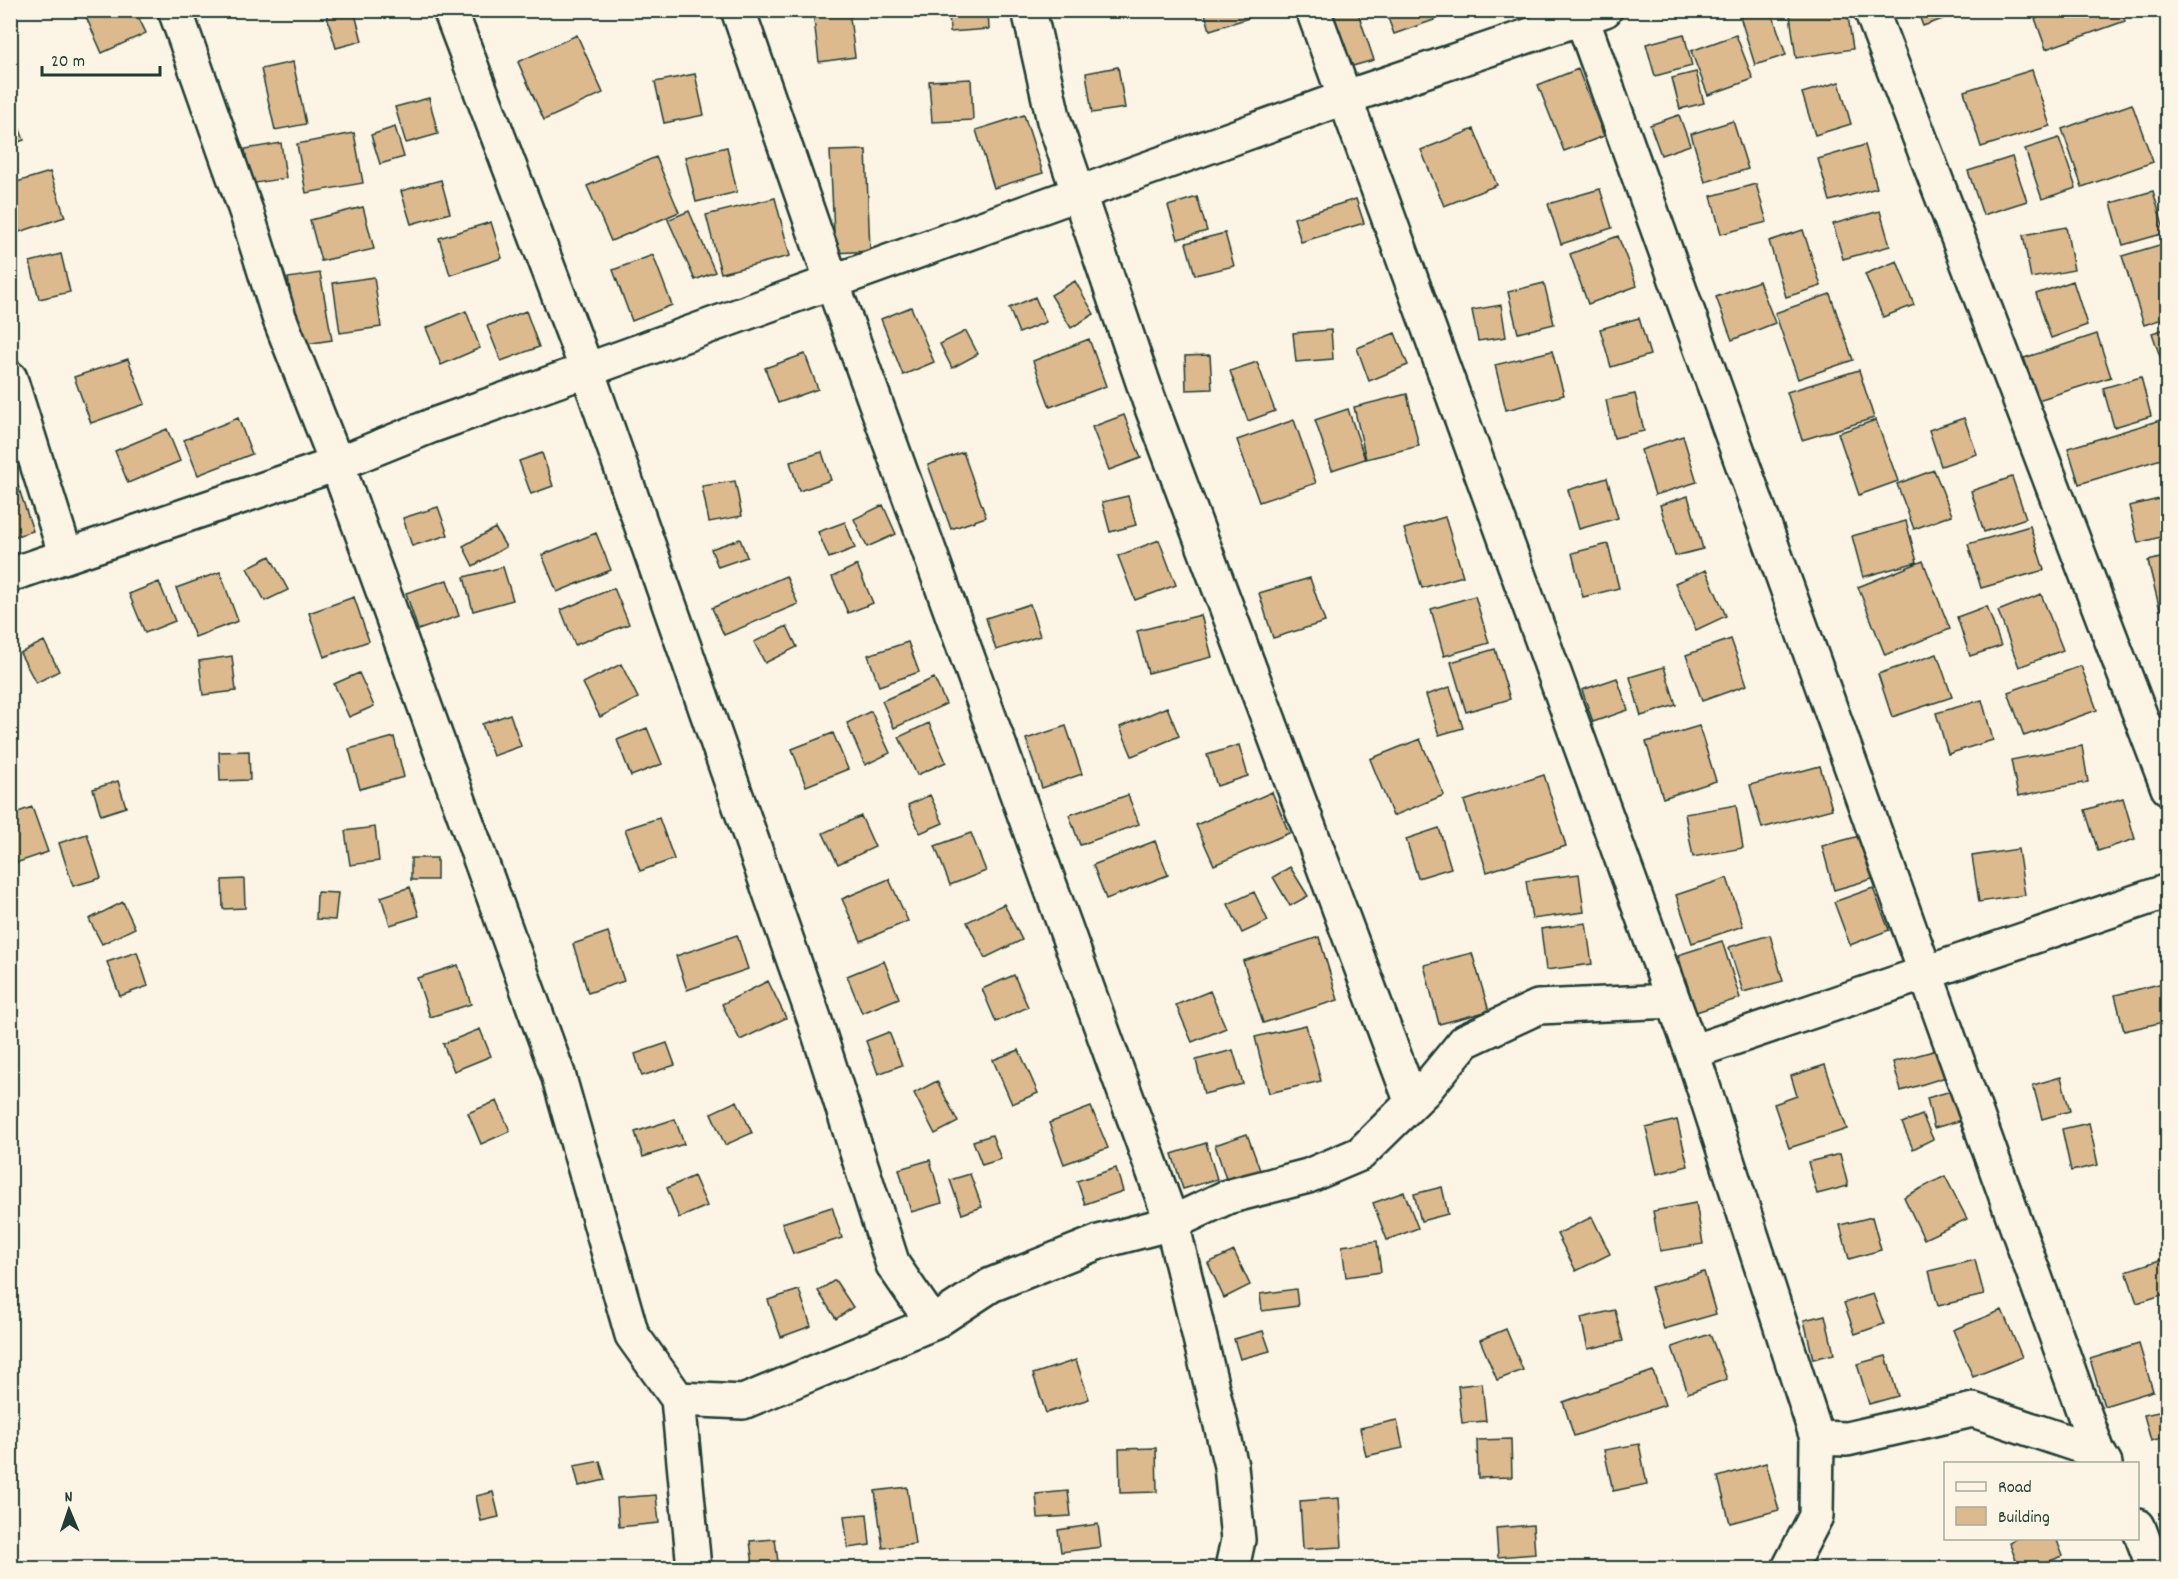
<svg xmlns="http://www.w3.org/2000/svg" width="2178" height="1579" font-family="Dekko,sans-serif">
<style>
.building{fill:#dcba8e;stroke:#1f3d34;stroke-width:1.5}
.lines{fill:none;stroke-linecap:round;stroke-linejoin:round}
.street-casing{stroke:#1f3d34;stroke-width:38}
.street{stroke:#fcf5e5;stroke-width:33}
</style>
<rect width="100%" height="100%" fill="#fcf5e5"/>
<filter id="ink" filterUnits="userSpaceOnUse"><feTurbulence type="fractalNoise" baseFrequency=".0167" numOctaves="2"/><feDisplacementMap in="SourceGraphic" scale="12" xChannelSelector="R" yChannelSelector="G"/><feConvolveMatrix kernelMatrix="1 2 1 2 8 2 1 2 1" color-interpolation-filters="sRGB"/></filter>
<g filter="url(#ink)">
<path class="building" d="M83 10H135L146 33 102 53Z
M325 10H354L362 41 336 48Z
M849 10 855 57 819 62 813 11Z
M949 10H988L989 29 950 32Z
M1204 10H1247L1249 18 1210 30Z
M1337 10H1357L1374 60 1349 67 1331 12Z
M1385 10H1430L1434 20 1394 34Z
M1738 10H1771L1786 55 1755 65Z
M1821 10H1847L1853 49 1796 58 1790 15Z
M1917 10H1968L1923 26Z
M2032 10H2121L2125 21 2046 49Z
M1684 34 1692 66 1655 76 1646 44Z
M577 35 603 93 544 120 518 62Z
M1736 35 1753 79 1708 95 1691 51Z
M293 62 306 124 275 130 261 69Z
M1118 67 1125 108 1092 113 1086 73Z
M1578 69 1604 136 1564 151 1538 85Z
M2032 70 2050 126 1981 147 1964 91Z
M1696 72 1704 103 1680 109 1672 78Z
M695 74 704 115 664 123 655 82Z
M971 79 973 120 932 122 929 81Z
M1839 82 1851 124 1815 135 1802 93Z
M429 98 438 134 406 143 395 107Z
M10 104 24 140 10 145Z
M2132 104 2153 162 2082 187 2062 129Z
M1024 115 1043 173 994 188 976 130Z
M1679 115 1690 145 1661 155 1650 125Z
M1733 121 1748 169 1705 182 1691 134Z
M395 127 404 157 380 164 371 135Z
M1474 129 1497 185 1444 206 1421 150Z
M354 133 363 183 306 193 297 144Z
M2059 138 2076 188 2042 199 2025 149Z
M281 143 286 178 250 184 245 149Z
M1865 145 1877 188 1830 201 1818 159Z
M727 147 737 192 696 202 685 157Z
M866 150 870 251 835 253 830 151Z
M656 157 679 212 611 241 587 186Z
M2012 157 2027 201 1983 215 1968 171Z
M50 172 65 217 16 233 10 217V184Z
M441 180 450 213 411 224 401 191Z
M1756 184 1767 222 1721 234 1711 196Z
M1600 189 1612 228 1561 244 1548 204Z
M2153 191 2165 233 2123 245 2111 203Z
M1197 197 1207 231 1178 239 1168 206Z
M775 198 790 256 721 273 706 215Z
M1356 199 1364 223 1301 242 1294 218Z
M363 207 374 249 321 261 310 220Z
M689 211 715 272 695 280 668 220Z
M1880 211 1890 246 1843 259 1833 224Z
M491 222 502 258 450 275 439 238Z
M2066 227 2074 270 2031 278 2023 235Z
M1803 230 1821 286 1786 297 1769 241Z
M1225 233 1234 266 1195 275 1186 243Z
M1618 236 1637 286 1588 304 1570 254Z
M2166 243 2168 317 2144 325 2122 256Z
M61 254 70 292 39 299 30 262Z
M653 255 672 305 632 321 613 270Z
M1897 261 1914 305 1883 317 1865 274Z
M320 273 332 340 299 345 288 278Z
M374 277 381 327 340 333 333 283Z
M1075 281 1094 314 1071 328 1051 295Z
M1759 281 1775 323 1732 340 1716 297Z
M2073 281 2087 325 2051 338 2036 294Z
M1544 283 1554 324 1518 333 1508 292Z
M1830 294 1853 360 1798 379 1775 313Z
M1035 297 1046 322 1019 333 1009 308Z
M1501 305 1506 337 1478 341 1472 310Z
M911 307 934 362 903 375 881 319Z
M466 311 480 348 441 365 426 328Z
M526 311 539 347 501 361 487 326Z
M1639 318 1650 355 1611 367 1600 329Z
M2168 328V380L2152 333Z
M1331 330 1333 359 1296 362 1293 333Z
M966 331 978 354 952 368 940 344Z
M1395 333 1408 365 1369 381 1357 348Z
M2097 334 2111 377 2038 400 2024 358Z
M1089 339 1106 386 1050 407 1033 361Z
M1552 351 1564 395 1506 410 1495 365Z
M805 354 818 389 778 403 765 368Z
M1210 355 1212 389 1186 390 1185 356Z
M128 359 145 404 91 423 74 377Z
M1257 362 1275 411 1248 421 1230 371Z
M1859 370 1874 418 1802 440 1787 392Z
M2141 377 2151 416 2114 427 2103 388Z
M1407 394 1419 446 1366 459 1354 407Z
M1635 394 1644 431 1614 438 1606 400Z
M1348 409 1365 459 1332 470 1315 420Z
M1124 415 1141 458 1109 470 1092 427Z
M238 418 252 454 198 475 184 440Z
M1964 418 1977 454 1941 466 1929 430Z
M2164 419 2168 429V457L2079 484 2068 448Z
M1294 420 1316 483 1259 502 1237 440Z
M1876 420 1898 481 1859 495 1838 433Z
M167 429 180 461 128 483 115 451Z
M1683 436 1697 482 1655 495 1641 450Z
M822 452 831 480 799 491 790 462Z
M963 452 986 517 951 529 928 465Z
M542 453 553 486 531 494 519 461Z
M1934 470 1952 515 1914 529 1897 484Z
M2012 477 2026 518 1984 532 1971 491Z
M1607 478 1618 518 1579 529 1568 490Z
M735 481 742 516 709 522 702 486Z
M17 483 33 531 10 538V485Z
M1128 496 1136 525 1110 532 1102 502Z
M1688 496 1703 549 1675 556 1660 505Z
M2168 497V535L2138 543 2129 506Z
M883 505 896 534 867 547 854 519Z
M438 507 448 535 412 546 403 518Z
M1445 517 1463 576 1422 588 1404 529Z
M1906 521 1917 562 1863 577 1852 536Z
M845 522 855 548 829 558 818 532Z
M2030 526 2044 570 1981 588 1968 544Z
M495 528 506 547 473 566 463 546Z
M596 533 611 570 557 592 542 555Z
M740 539 747 557 718 567 711 549Z
M1159 540 1176 585 1135 600 1118 556Z
M1608 544 1619 588 1583 597 1572 553Z
M270 556 288 590 265 601 247 568Z
M2168 556V608L2160 610 2148 561Z
M1923 561 1950 629 1885 655 1858 587Z
M857 565 873 603 848 613 832 577Z
M503 567 513 600 473 611 464 577Z
M1706 570 1726 616 1696 630 1675 583Z
M220 572 238 621 195 637 176 588Z
M786 576 798 604 724 635 712 608Z
M1310 578 1325 622 1273 638 1259 593Z
M447 580 459 616 418 630 406 593Z
M159 582 175 621 145 633 129 594Z
M614 588 629 624 575 645 561 610Z
M2041 594 2063 650 2019 667 1998 611Z
M1475 596 1489 643 1444 656 1431 609Z
M354 597 369 641 324 657 309 613Z
M1030 604 1040 636 996 650 986 618Z
M1987 606 2001 646 1970 656 1957 617Z
M1201 615 1212 657 1148 673 1137 631Z
M787 626 797 647 765 663 754 642Z
M1731 639 1747 685 1702 701 1686 655Z
M44 641 59 671 36 683 20 653Z
M908 642 919 672 879 686 868 655Z
M1495 649 1510 699 1466 712 1451 662Z
M1937 654 1952 697 1892 717 1878 674Z
M232 656 236 691 203 695 199 661Z
M621 664 638 698 600 717 583 683Z
M2081 666 2097 710 2024 736 2008 692Z
M1664 667 1676 705 1641 716 1630 677Z
M359 673 374 706 349 717 334 684Z
M934 678 946 704 894 728 882 701Z
M1617 678 1628 710 1593 722 1582 690Z
M1450 687 1463 728 1439 735 1426 695Z
M1982 700 1993 740 1948 754 1936 713Z
M1167 707 1179 736 1132 756 1120 727Z
M871 711 890 753 865 765 847 723Z
M510 714 521 746 493 756 482 724Z
M929 723 946 762 917 775 899 737Z
M1066 726 1082 774 1042 788 1026 739Z
M1699 726 1716 781 1663 798 1646 742Z
M647 728 662 764 631 776 617 740Z
M833 733 848 769 806 786 792 749Z
M394 737 404 777 360 789 349 749Z
M1420 739 1444 795 1393 816 1370 759Z
M1239 745 1248 776 1217 786 1207 755Z
M2082 746 2088 782 2018 796 2011 760Z
M249 751 250 780 220 781 219 752Z
M1820 766 1832 809 1762 828 1750 785Z
M1544 775 1566 846 1487 872 1464 801Z
M118 781 126 807 101 815 93 789Z
M1272 792 1289 833 1214 865 1196 825Z
M930 795 943 823 920 833 908 805Z
M1128 795 1139 824 1080 845 1069 815Z
M2123 798 2135 839 2098 851 2085 810Z
M1736 805 1743 848 1693 857 1685 814Z
M32 807 48 852 10 865V815Z
M861 816 875 847 838 864 823 833Z
M659 818 674 859 640 871 625 829Z
M375 827 379 861 350 865 345 831Z
M1439 828 1451 868 1418 878 1406 839Z
M971 833 986 871 950 885 935 846Z
M87 834 101 878 73 886 59 843Z
M1867 834 1879 877 1834 890 1822 846Z
M1155 841 1168 875 1106 899 1093 865Z
M2018 849 2025 895 1979 902 1972 856Z
M411 858H437V880H411Z
M1290 867 1308 896 1290 906 1273 877Z
M1579 874 1584 912 1532 919 1526 881Z
M1727 878 1743 926 1692 943 1676 895Z
M244 879 245 908 223 909 222 880Z
M889 879 908 921 861 941 842 899Z
M410 887 419 916 390 925 381 897Z
M1873 888 1889 930 1850 945 1834 902Z
M317 892 338 893 335 920 316 919Z
M1254 892 1268 921 1242 933 1228 904Z
M123 902 135 928 102 944 89 919Z
M1004 904 1022 940 985 958 967 922Z
M1586 923 1592 964 1546 970 1541 929Z
M608 932 624 981 588 993 573 944Z
M737 935 748 969 687 990 676 956Z
M1770 935 1783 981 1743 992 1729 947Z
M1319 937 1338 1000 1263 1023 1243 961Z
M1722 941 1740 998 1696 1012 1678 955Z
M137 952 148 986 120 996 107 962Z
M1472 953 1489 1011 1439 1024 1424 965Z
M884 961 899 998 862 1013 847 976Z
M458 965 471 1004 430 1017 417 978Z
M1014 975 1028 1007 996 1022 982 989Z
M768 981 786 1018 740 1040 722 1004Z
M2167 982 2168 1021 2124 1031 2115 995Z
M1210 991 1226 1028 1192 1042 1176 1005Z
M1306 1025 1321 1081 1269 1093 1255 1037Z
M480 1029 491 1056 454 1071 443 1044Z
M889 1032 902 1065 878 1074 866 1041Z
M667 1043 675 1065 642 1076 635 1054Z
M1019 1050 1038 1093 1012 1104 993 1060Z
M1233 1050 1243 1084 1204 1094 1196 1060Z
M1937 1050 1946 1077 1901 1091 1893 1062Z
M1825 1065 1847 1129 1789 1148 1774 1104 1797 1096 1791 1076Z
M2061 1077 2070 1111 2042 1119 2033 1085Z
M937 1081 958 1122 935 1134 914 1093Z
M1958 1089 1966 1119 1934 1128 1927 1098Z
M497 1101 510 1131 481 1144 468 1113Z
M737 1101 752 1133 725 1145 711 1113Z
M1091 1107 1108 1148 1064 1164 1049 1123Z
M1922 1115 1933 1139 1913 1149 1902 1123Z
M675 1119 684 1144 643 1157 635 1132Z
M1677 1120 1688 1166 1657 1174 1646 1128Z
M2089 1123 2098 1165 2071 1171 2062 1129Z
M1247 1134 1260 1170 1227 1182 1215 1145Z
M992 1135 1001 1159 982 1165 973 1141Z
M1206 1143 1217 1179 1183 1189 1172 1154Z
M1840 1154 1848 1186 1817 1194 1808 1162Z
M930 1160 942 1203 911 1212 899 1169Z
M1116 1168 1123 1191 1085 1204 1077 1181Z
M970 1174 982 1207 962 1214 950 1180Z
M694 1176 707 1206 679 1218 667 1188Z
M1945 1176 1967 1219 1924 1239 1904 1197Z
M1442 1187 1448 1214 1421 1221 1414 1194Z
M1404 1192 1418 1228 1387 1240 1373 1203Z
M1696 1203 1703 1244 1660 1251 1653 1211Z
M832 1207 842 1238 793 1254 782 1223Z
M1592 1217 1610 1254 1576 1271 1557 1234Z
M1872 1217 1881 1250 1849 1259 1840 1225Z
M1377 1241 1381 1272 1346 1277 1342 1246Z
M1234 1251 1250 1285 1224 1298 1208 1263Z
M2163 1259 2168 1273V1293L2137 1303 2126 1271Z
M1975 1260 1984 1295 1938 1306 1929 1271Z
M1704 1272 1716 1314 1664 1329 1651 1287Z
M835 1280 853 1307 836 1319 818 1291Z
M1296 1289 1298 1306 1262 1311 1260 1294Z
M799 1290 811 1326 781 1337 768 1300Z
M1873 1294 1884 1324 1855 1334 1844 1303Z
M1615 1310 1623 1341 1588 1349 1581 1318Z
M2002 1310 2022 1357 1973 1377 1953 1330Z
M1825 1315 1834 1354 1813 1359 1804 1320Z
M1506 1329 1523 1370 1497 1380 1480 1340Z
M1263 1331 1270 1351 1240 1359 1234 1339Z
M1710 1334 1727 1379 1688 1393 1672 1347Z
M2139 1344 2153 1391 2104 1406 2090 1359Z
M1886 1356 1898 1396 1869 1404 1857 1364Z
M1076 1360 1089 1399 1046 1413 1033 1374Z
M1653 1371 1665 1405 1574 1436 1563 1402Z
M1482 1383 1486 1421 1462 1423 1458 1386Z
M2168 1410V1436L2151 1441 2144 1415Z
M1397 1420 1403 1448 1366 1456 1360 1428Z
M1511 1439 1512 1477 1478 1478 1477 1440Z
M1639 1444 1647 1484 1613 1491 1604 1450Z
M1156 1448 1157 1492 1120 1493 1119 1449Z
M600 1461 605 1480 579 1486 574 1466Z
M1766 1463 1779 1510 1730 1523 1718 1477Z
M907 1487 915 1544 883 1548 875 1491Z
M1068 1491 1071 1516 1038 1518 1036 1494Z
M493 1492 499 1517 481 1521 476 1496Z
M656 1495 659 1523 619 1527 617 1498Z
M1339 1498 1342 1547 1303 1549 1300 1501Z
M867 1514 870 1545 848 1548 844 1516Z
M1098 1524 1101 1547 1061 1552 1058 1530Z
M1533 1525 1535 1554 1498 1557 1496 1528Z
M2017 1538H2056L2063 1556 2031 1568H2019L2009 1542Z
M775 1539 778 1562 753 1565 750 1541Z"/>
<g class="lines">
<defs>
<path id="street" d="M175 10 247 214 279 317 337 464 558 1074 632 1335 678 1399 743 1402 933 1323
M450 10 587 370 814 1018 893 1265 933 1323 991 1285 1099 1242 1172 1223 1227 1197 1308 1176 1360 1154 1424 1091 1465 1041 1538 1007 1673 1001
M738 10 832 282 1172 1223 1231 1466 1238 1540 1232 1568
M1029 10 1054 121 1149 400 1412 1103
M1313 10 1692 1052 1817 1438 1847 1439 1973 1410 2098 1452 2105 1464
M1579 10 2098 1452
M1871 10 2168 788
M10 378 66 556
M10 575 337 464 431 426 1344 98 1605 10
M1692 1052 2168 891
M678 1399 694 1568
M2138 1526 2154 1568
M1789 1568 1816 1516 1817 1438"/>
</defs>
<use href="#street" class="street-casing"/>
<use href="#street" class="street"/>
</g>
</g>
<rect width="2178" height="1579" fill="none" stroke="#fcf5e5" stroke-width="36"/>
<rect x="18" y="18" width="2142" height="1543" fill="none" stroke="#1f3d34" stroke-width="2" filter="url(#ink)"/>
<rect x="1944" y="1462" width="195" height="78" fill="#fcf5e5" stroke="#a4ab9e" stroke-width="1.5"/>
<rect x="1956" y="1482" width="30" height="9" fill="#fcf5e5" stroke="#a4ab9e" stroke-width="1.5"/>
<text x="1998" y="1492" font-size="18" fill="#1f3d34">Road</text>
<rect x="1956" y="1507" width="30" height="18" fill="#dcba8e" stroke="#a4ab9e" stroke-width="1.5"/>
<text x="1998" y="1522" font-size="18" fill="#1f3d34">Building</text>
<g transform="translate(69 1510) rotate(358)" stroke="#fcf5e5" stroke-width="4.5" paint-order="stroke">
<path d="M0-4.5L10 22L0 15L-10 22Z" fill="#1f3d34"/>
<text y="-9" font-size="16" font-weight="bold" text-anchor="middle" fill="#1f3d34">N</text>
</g>
<path d="M42 66v9h118v-9" fill="none" stroke="#1f3d34" stroke-width="3"/>
<text x="51" y="66" font-size="18" fill="#1f3d34" stroke="#fcf5e5" stroke-width="4.5" paint-order="stroke">20 m</text>
</svg>
